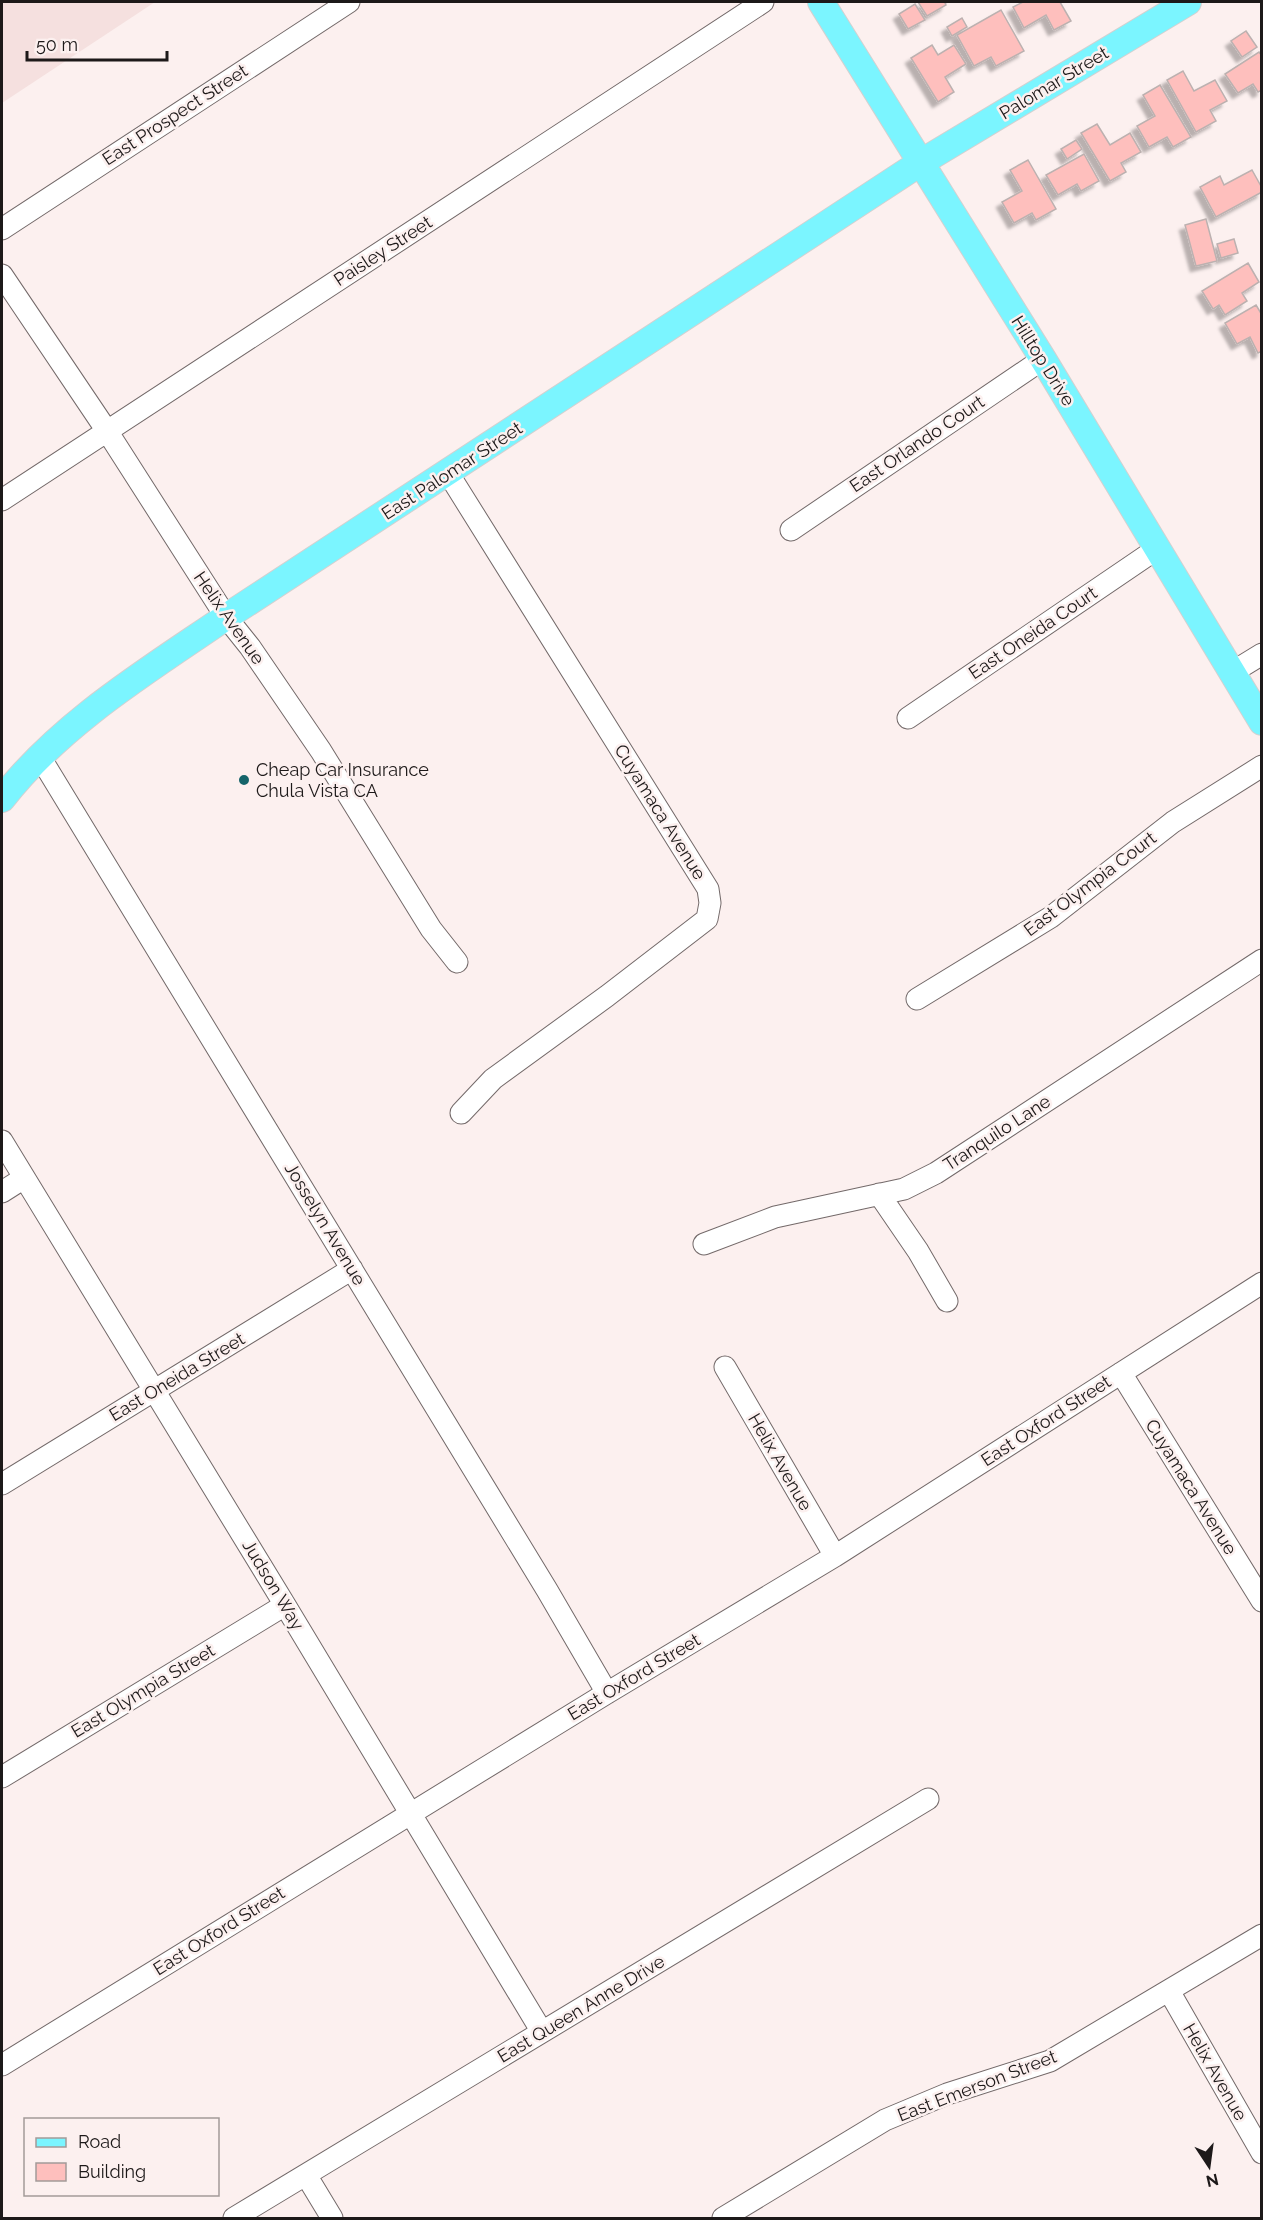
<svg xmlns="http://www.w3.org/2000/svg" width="1263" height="2220" font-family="Raleway,sans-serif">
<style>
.built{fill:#f5e0df}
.building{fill:#febfbd;stroke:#bcb1b0;stroke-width:1.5;filter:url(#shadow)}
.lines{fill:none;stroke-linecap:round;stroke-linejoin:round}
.minor-casing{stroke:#736969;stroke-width:23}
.major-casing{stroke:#d2d1d1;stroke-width:28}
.minor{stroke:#fff;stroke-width:21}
.major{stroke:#7bf5ff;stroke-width:26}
.poi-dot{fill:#15646a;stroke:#fcf0ef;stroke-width:2}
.labels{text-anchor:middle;stroke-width:5;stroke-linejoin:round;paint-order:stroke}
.street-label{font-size:18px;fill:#1d1919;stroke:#fcf0ef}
.poi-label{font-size:18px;fill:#1d1919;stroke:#fcf0ef;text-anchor:start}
</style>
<defs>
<filter id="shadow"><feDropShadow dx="-5.5" dy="5.5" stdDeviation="1.5" flood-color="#0004"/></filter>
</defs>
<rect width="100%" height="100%" fill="#fcf0ef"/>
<path class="built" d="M2 2H155L2 103Z"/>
<path class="building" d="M918 2H948L945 3 946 5 927 16Z
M1023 2H1060L1071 21 1054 30 1046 15 1024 28 1013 7Z
M915 4 925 20 908 29 899 14Z
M1001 10 1024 51 996 66 991 57 974 66 957 35Z
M962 18 967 27 952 36 947 27Z
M1246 31 1257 47 1242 57 1231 41Z
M932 45 938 55 954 45 966 64 945 77 954 92 938 102 911 58Z
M1259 52 1262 56V90L1258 92 1253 84 1238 93 1225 74Z
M1183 71 1194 91 1215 80 1227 101 1210 110 1216 121 1196 132 1167 80Z
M1160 85 1191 137 1173 147 1167 137 1149 147 1137 126 1155 116 1143 95Z
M1097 124 1110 145 1130 133 1141 152 1121 163 1126 172 1110 181 1081 133Z
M1076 140 1082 149 1067 159 1061 149Z
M1084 154 1099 181 1081 191 1077 184 1058 195 1046 175Z
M1028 160 1056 209 1036 220 1032 213 1014 223 1002 202 1022 191 1010 170Z
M1252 170 1262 188V192L1216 217 1200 187 1220 176 1224 185Z
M1206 219 1217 261 1196 266 1185 225Z
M1234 239 1238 253 1221 258 1217 244Z
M1248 263 1259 282 1242 293 1247 301 1225 315 1219 305 1213 309 1202 291Z
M1256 305 1262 315V351L1258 353 1250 337 1237 344 1225 323Z"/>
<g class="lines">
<defs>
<path id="minor" d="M2 229 349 2
M2 275 107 431 226 617 250 647 321 751 431 929 457 962
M448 473 708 889 710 903 707 919 607 996 493 1079 461 1113
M2 500 763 2
M791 530 1043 359
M1231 673 1262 654
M908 718 1158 548
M40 757 547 1590 607 1693
M917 999 1051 917 1173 822 1262 766
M2 1141 285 1605 542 2032
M2 1192 24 1178
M879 1194 918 1251 947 1301
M704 1244 775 1217 904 1189 936 1173 1262 960
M725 1367 835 1556
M1121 1373 1262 1601
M2 1484 352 1269
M2 1777 285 1605
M1169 1991 1262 2153
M2 2065 607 1693 835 1556 1262 1283
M306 2175 332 2218
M234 2218 928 1799
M723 2218 885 2120 947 2094 1050 2061 1262 1935"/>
<path id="major" d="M821 2 1043 359 1262 722
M2 799C61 723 147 671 226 617L920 163 1188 2"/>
</defs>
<use href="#minor" class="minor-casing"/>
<use href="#major" class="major-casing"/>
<use href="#minor" class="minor"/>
<use href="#major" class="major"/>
</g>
<circle class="poi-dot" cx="244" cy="780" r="6"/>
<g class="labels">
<g class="street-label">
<text transform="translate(1054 83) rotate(-31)" y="6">Palomar Street</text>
<text transform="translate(175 115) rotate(-33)" y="6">East Prospect Street</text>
<text transform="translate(383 251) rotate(-33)" y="6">Paisley Street</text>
<text transform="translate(1043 361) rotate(58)" y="6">Hilltop Drive</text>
<text transform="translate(917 444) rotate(-34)" y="6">East Orlando Court</text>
<text transform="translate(452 471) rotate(-33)" y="6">East Palomar Street</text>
<text transform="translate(229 618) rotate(55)" y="6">Helix Avenue</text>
<text transform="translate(1033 633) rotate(-34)" y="6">East Oneida Court</text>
<text transform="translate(660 812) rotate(58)" y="6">Cuyamaca Avenue</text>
<text transform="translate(1090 884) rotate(-37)" y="6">East Olympia Court</text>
<text transform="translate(997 1133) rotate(-33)" y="6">Tranquilo Lane</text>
<text transform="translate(325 1224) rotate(59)" y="6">Josselyn Avenue</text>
<text transform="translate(177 1377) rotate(-31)" y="6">East Oneida Street</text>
<text transform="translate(1046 1421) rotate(-33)" y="6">East Oxford Street</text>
<text transform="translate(780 1462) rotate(60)" y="6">Helix Avenue</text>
<text transform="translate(1191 1487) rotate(58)" y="6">Cuyamaca Avenue</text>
<text transform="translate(273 1585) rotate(59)" y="6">Judson Way</text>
<text transform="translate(634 1677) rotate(-31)" y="6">East Oxford Street</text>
<text transform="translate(143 1691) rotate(-31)" y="6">East Olympia Street</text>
<text transform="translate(219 1931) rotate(-32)" y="6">East Oxford Street</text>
<text transform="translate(581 2009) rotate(-31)" y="6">East Queen Anne Drive</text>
<text transform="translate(1215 2072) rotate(60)" y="6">Helix Avenue</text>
<text transform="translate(977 2086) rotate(-21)" y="6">East Emerson Street</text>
</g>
<g class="poi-label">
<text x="256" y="776">Cheap Car Insurance<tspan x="256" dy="21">Chula Vista CA</tspan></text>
</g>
</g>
<rect width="1263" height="2220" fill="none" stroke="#1d1919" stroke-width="6"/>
<rect x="24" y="2118" width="195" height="78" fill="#fcf0ef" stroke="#a39a99" stroke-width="1.5"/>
<rect x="36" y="2138" width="30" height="9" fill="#7bf5ff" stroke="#a39a99" stroke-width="1.5"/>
<text x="78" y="2148" font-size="18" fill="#1d1919">Road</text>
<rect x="36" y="2163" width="30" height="18" fill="#febfbd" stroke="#a39a99" stroke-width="1.5"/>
<text x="78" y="2178" font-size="18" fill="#1d1919">Building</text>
<g transform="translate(1209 2166) rotate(167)" stroke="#fcf0ef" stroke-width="4.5" paint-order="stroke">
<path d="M0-4.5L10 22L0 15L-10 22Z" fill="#1d1919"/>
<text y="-9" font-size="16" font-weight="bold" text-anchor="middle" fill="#1d1919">N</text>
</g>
<path d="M27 51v9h140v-9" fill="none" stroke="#1d1919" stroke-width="3"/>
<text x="36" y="51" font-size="18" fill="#1d1919" stroke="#fcf0ef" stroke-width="4.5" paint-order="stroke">50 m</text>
</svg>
